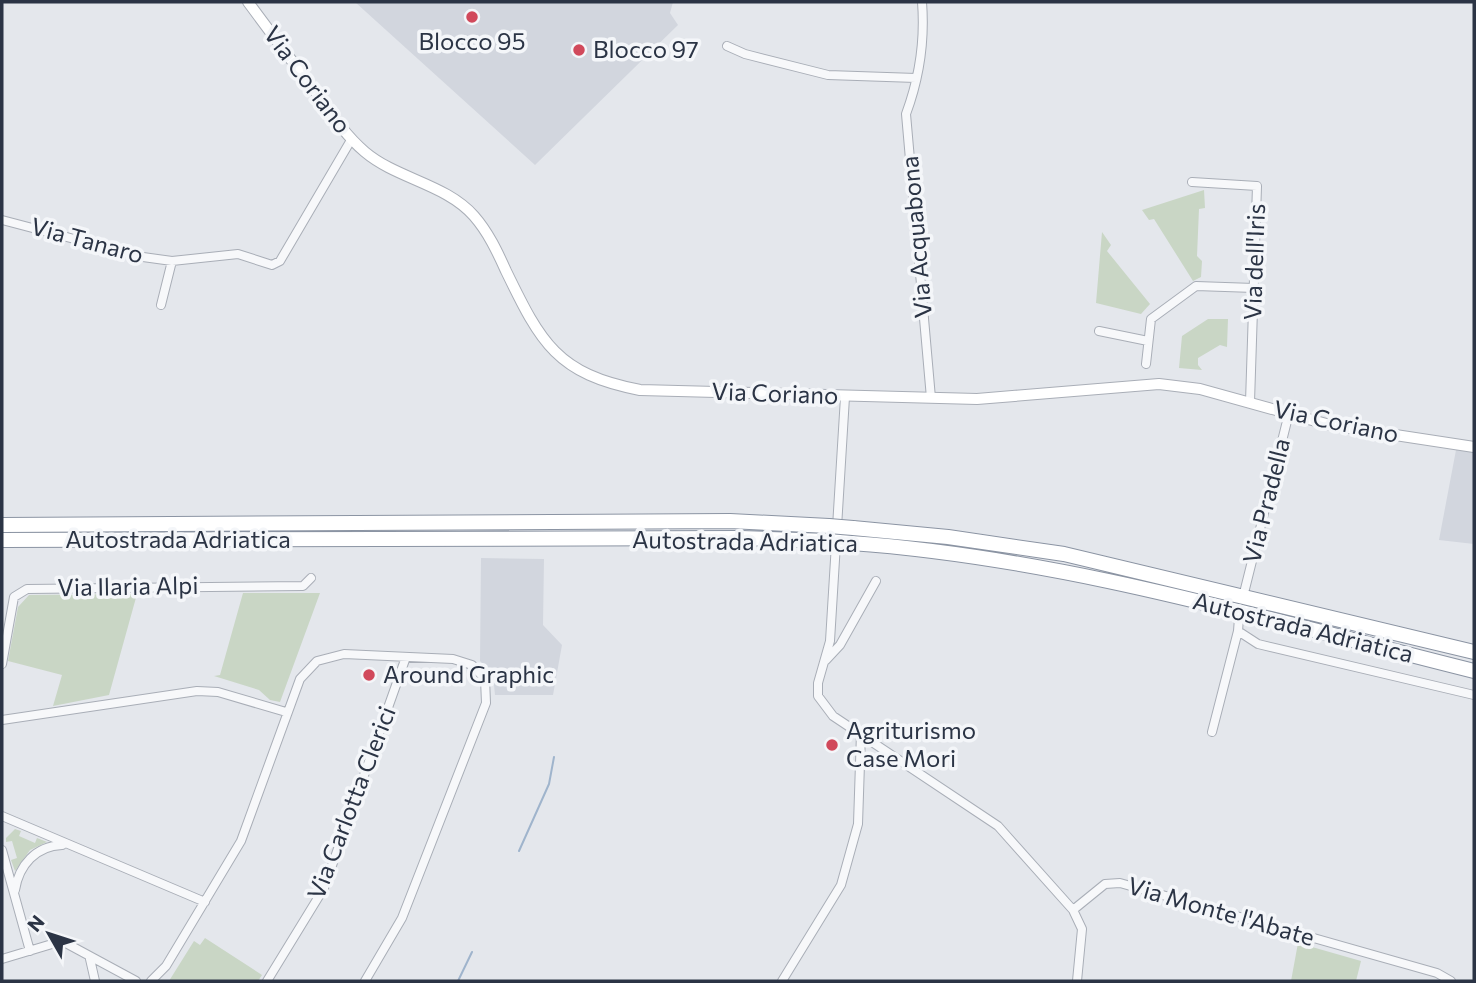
<svg xmlns="http://www.w3.org/2000/svg" width="1476" height="983" font-family="Commissioner,sans-serif">
<style>
.built{fill:#d2d6de}
.green{fill:#c9d6c5}
.lines{fill:none;stroke-linecap:round;stroke-linejoin:round}
.stream{stroke:#9fb4cc;stroke-width:2}
.minor-casing{stroke:#a9aeb7;stroke-width:10}
.secondary-casing{stroke:#a9aeb7;stroke-width:12}
.motorway-casing{stroke:#8b94a3;stroke-width:16}
.minor{stroke:#f7f8fa;stroke-width:8}
.secondary{stroke:#fff;stroke-width:10}
.motorway{stroke:#fff;stroke-width:14}
.motorway-bridge-casing{stroke:#8b94a3;stroke-width:16;stroke-linecap:butt}
.motorway-bridge{stroke:#fff;stroke-width:14}
.poi-dot{fill:#d1495b;stroke:#f4f6f9;stroke-width:2.5}
.labels{text-anchor:middle;stroke-width:7;stroke-linejoin:round;paint-order:stroke}
.poi-label{font-size:24px;fill:#2b3445;stroke:#f4f6f9;text-anchor:start}
.street-label{font-size:24px;fill:#2b3445;stroke:#f4f6f9}
</style>
<rect width="100%" height="100%" fill="#e4e7ec"/>
<path class="built" d="M355 2H673L670 13 678 25 535 165Z
M1456 450 1474 452V544L1439 540Z
M481 558 544 559 543 625 562 645 553 695H495L493 675 480 661Z"/>
<path class="green" d="M1204 190 1205 208 1199 209 1197 256 1202 261 1201 277 1193 281 1154 219 1149 220 1142 210Z
M1102 232 1111 245 1107 251 1150 304 1141 314 1096 303Z
M1208 319H1228L1227 347 1220 345 1198 358V365L1202 370 1179 368 1182 336Z
M243 593H320L280 702 270 700 259 690 214 676 220 675Z
M137 594 109 695 53 706 62 675 8 661 18 607 29 595Z
M15 829 21 831 19 836 35 843 37 838 47 842 30 850 15 871 11 860 17 858 12 841 6 842V838Z
M205 938 262 975 258 981H169L194 941 200 945Z
M1298 943 1361 961 1356 981H1291Z"/>
<g class="lines">
<path class="stream" d="M519 851 549 784 554 757
M458 981 472 952"/>
<defs>
<path id="minor" d="M922 2C925 40 919 79 906 114L931 398
M727 46 745 54 828 75 916 78
M1192 182 1257 186 1250 402
M2 220 143 257 172 261 238 254 272 265 280 261 351 140
M161 305 172 261
M1099 331 1148 341
M1146 364 1151 319 1196 286 1254 288
M845 397 830 641 818 683V696L833 716 998 826 1073 910 1105 884 1120 883 1437 973 1451 981
M1245 589 1289 413
M1239 618 1238 631 1258 644 1474 695
M826 660 840 645 876 581
M2 664 14 597 27 589 303 586 311 578
M2 720 197 691 218 692 286 712
M1212 732 1238 631
M2 816 205 902
M2 850 30 951
M15 890C19 865 36 846 62 845
M1073 910 1082 929 1077 981
M2 959 62 941 136 981
M90 959 95 981
M151 981 166 966 241 841 300 679 317 661 344 654 453 659 472 665 485 679 486 703 402 918 365 981
M267 981 324 888 406 657
M782 981 841 885 858 824 861 733"/>
<path id="secondary" d="M248 2C271 33 294 64 318 95 332 115 346 136 365 152 397 179 446 184 474 216 488 232 497 251 506 271 541 343 557 374 640 390L977 399 1159 384 1200 389 1330 425 1474 447"/>
<path id="motorway" d="M2 525 730 521 829 526
M853 528 948 537 1064 554 1474 652
M2 540 741 538 828 541
M851 543C1063 558 1269 620 1474 671"/>
</defs>
<use href="#minor" class="minor-casing"/>
<use href="#secondary" class="secondary-casing"/>
<use href="#motorway" class="motorway-casing"/>
<use href="#minor" class="minor"/>
<use href="#secondary" class="secondary"/>
<use href="#motorway" class="motorway"/>
<defs>
<path id="motorway-bridge" d="M829 526 853 528
M828 541 851 543"/>
</defs>
<use href="#motorway-bridge" class="motorway-bridge-casing"/>
<use href="#motorway-bridge" class="motorway-bridge"/>
</g>
<g class="poi-dot">
<circle cx="472" cy="17" r="7"/>
<circle cx="579" cy="50" r="7"/>
<circle cx="369" cy="675" r="7"/>
<circle cx="832" cy="745" r="7"/>
</g>
<g class="labels">
<g class="poi-label">
<text x="472" y="50" text-anchor="middle">Blocco 95</text>
<text x="593" y="58">Blocco 97</text>
<text x="383" y="683">Around Graphic</text>
<text x="846" y="739">Agriturismo<tspan x="846" dy="28">Case Mori</tspan></text>
</g>
<g class="street-label">
<text transform="translate(307 80) rotate(53)" y="8">Via Coriano</text>
<text transform="translate(917 237) rotate(-95)" y="8">Via Acquabona</text>
<text transform="translate(87 241) rotate(15)" y="8">Via Tanaro</text>
<text transform="translate(1255 262) rotate(-88)" y="8">Via dell'Iris</text>
<text transform="translate(775 394) rotate(2)" y="8">Via Coriano</text>
<text transform="translate(1336 422) rotate(12)" y="8">Via Coriano</text>
<text transform="translate(1267 501) rotate(-76)" y="8">Via Pradella</text>
<text x="178" y="548">Autostrada Adriatica</text>
<text transform="translate(745 542) rotate(1)" y="8">Autostrada Adriatica</text>
<text transform="translate(128 587) rotate(-1)" y="8">Via Ilaria Alpi</text>
<text transform="translate(1303 628) rotate(14)" y="8">Autostrada Adriatica</text>
<text transform="translate(352 803) rotate(-69)" y="8">Via Carlotta Clerici</text>
<text transform="translate(1221 912) rotate(16)" y="8">Via Monte l'Abate</text>
</g>
</g>
<rect width="1476" height="983" fill="none" stroke="#2b3445" stroke-width="7"/>
<g transform="translate(49 934) rotate(309)" stroke="#f4f6f9" stroke-width="5" paint-order="stroke">
<path d="M0-5L12 26L0 18L-12 26Z" fill="#2b3445"/>
<text y="-10" font-size="19" font-weight="bold" text-anchor="middle" fill="#2b3445">N</text>
</g>
</svg>
